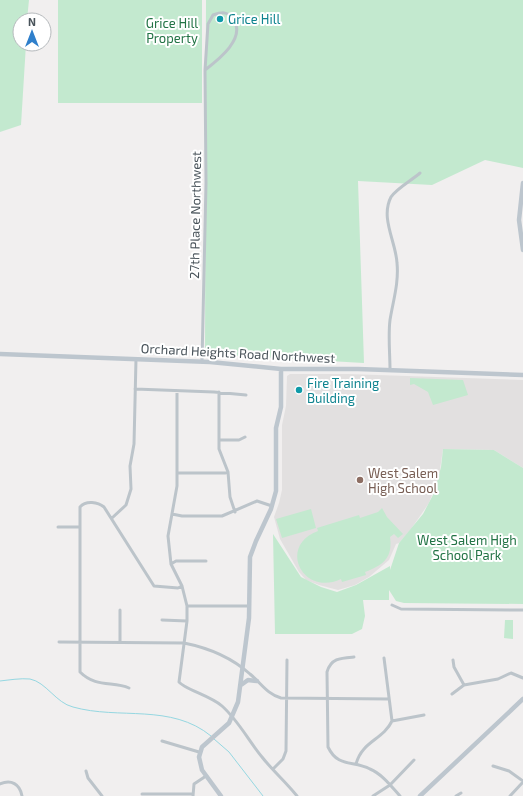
<svg xmlns="http://www.w3.org/2000/svg" width="523" height="796" font-family="'Exo 2',sans-serif">
<style>
.education{fill:#e2e0e0}
.green{fill:#c3e9cf}
.lines{fill:none;stroke-linecap:round;stroke-linejoin:round}
.stream{stroke:#95d7e1;stroke-width:1}
.street{stroke:#bcc4ca;stroke-width:3}
.secondary{stroke:#bdc6ce;stroke-width:4.5}
.culture-dot{fill:#0f9aa8;stroke:#fff;stroke-width:1.5}
.education-dot{fill:#8d6e63;stroke:#fff;stroke-width:1.5}
.labels{text-anchor:middle;stroke-width:4;stroke-linejoin:round;paint-order:stroke}
.culture-label{font-size:13px;fill:#0d838f;stroke:#fff;text-anchor:start}
.park-label{font-size:13px;fill:#227345;stroke:#fff}
.street-label{font-size:13px;fill:#49535a;stroke:#fff}
.education-label{font-size:13px;fill:#785e54;stroke:#fff;text-anchor:start}
</style>
<rect width="100%" height="100%" fill="#f1efef"/>
<path class="education" d="M290 374H348L523 380V468L494 450 443 449 439 476 429 503 411 529 399 543 396 544 389 560 369 577 355 585 338 590 319 585 306 580 299 572 280 539 274 517 279 503 282 490V425L286 406 287 376Z"/>
<path class="green" d="M0 0H29L27 20H20V44H26L21 125 0 132Z
M58 0H202V103H58Z
M206 0H523V168L485 160 432 185 358 181 364 363 205 354Z
M410 378 463 380 468 395 433 405 428 392 414 384 410 385Z
M443 449 494 450 523 468V604L404 603 396 601 389 590V600H363L365 616 362 629 352 634H275L273 534 301 577 321 587 337 592 356 585 390 566V570L399 543 423 514 434 493 441 467Z
M382 508 387 517 403 534 398 538 394 534 390 537C393 558 383 565 365 572L366 575 342 582 341 579C303 597 277 546 318 531L317 528 359 515 360 518 378 512Z
M311 509 316 528 282 538 276 519Z
M505 620H513V639L504 638Z"/>
<g class="lines">
<path class="stream" d="M0 681C9 680 21 678 30 679 46 682 56 703 73 707 119 720 171 703 211 736
M214 739 229 752 263 796"/>
<path class="street" d="M202 362 206 183 205 70C218 60 247 38 233 19 227 11 222 12 213 15L208 24 205 70
M390 370C390 353 388 336 390 320 393 301 399 283 397 263 396 242 380 218 391 197 396 189 412 180 420 173
M135 389 214 392 246 395
M177 391V486L168 536 171 564 182 586 187 606V621L179 682C184 689 211 696 222 706 238 720 248 740 262 757 272 770 286 782 297 796
M219 392V449L228 472 230 497 235 512
M219 440H239L245 437
M177 473H225L228 472
M172 514 182 516H222L257 501 272 506
M112 518 126 505 131 489 130 466 134 444 136 359
M58 527H79
M171 564 176 561H206
M392 605 401 609 523 610
M187 606H249
M120 610V642
M162 620 187 621
M59 642 184 643C209 648 231 657 250 674 261 683 267 694 281 698L389 699
M354 657C341 658 331 658 327 672L328 747C338 768 353 760 370 769 382 774 391 786 400 796
M453 660 454 667 464 685
M129 688C113 681 96 688 80 672V507C86 500 98 502 104 507L154 586 178 588 182 586
M452 694 464 685 498 679 511 673 523 678
M392 721 424 715
M162 741 199 752
M356 764C362 741 383 740 392 721L384 658
M493 766 509 771 523 781
M273 769 283 759 286 751 287 660
M86 771 88 778 102 796
M0 784C11 779 20 784 22 796
M142 794H193
M193 796 194 784 206 776
M373 796 390 785 414 760
M456 796 461 793
M510 796 523 782"/>
<path class="secondary" d="M523 183 519 220 523 250
M0 354 210 362 281 369H358L523 375
M241 685 248 680 257 681
M221 796 202 770 199 757 202 747 229 723 238 702 249 618 250 557 256 541 271 509 276 491V428L281 407V369
M420 796 523 699"/>
</g>
<g class="culture-dot">
<circle cx="220" cy="19" r="4"/>
<circle cx="299" cy="390" r="4"/>
</g>
<circle class="education-dot" cx="360" cy="480" r="4"/>
<g class="labels">
<g class="culture-label">
<text x="228" y="24">Grice Hill</text>
<text x="307" y="388">Fire Training<tspan x="307" dy="15">Building</tspan></text>
</g>
<g class="park-label">
<text x="172" y="28">Grice Hill<tspan x="172" dy="15">Property</tspan></text>
<text x="467" y="545">West Salem High<tspan x="467" dy="15">School Park</tspan></text>
</g>
<g class="street-label">
<text transform="translate(195 215) rotate(-89)" y="5">27th Place Northwest</text>
<text transform="translate(238 353) rotate(3)" y="5">Orchard Heights Road Northwest</text>
</g>
<g class="education-label">
<text x="368" y="478">West Salem<tspan x="368" dy="15">High School</tspan></text>
</g>
</g>
<g transform="translate(32 32)"><circle r="19" fill="#ffffff" stroke="#b6babd"/>
<path d="M0-3L7 15L0 10L-7 15Z" fill="#2f7fcb"/>
<text y="-6" font-size="11" font-weight="bold" text-anchor="middle" fill="#49535a">N</text>
</g>
</svg>
